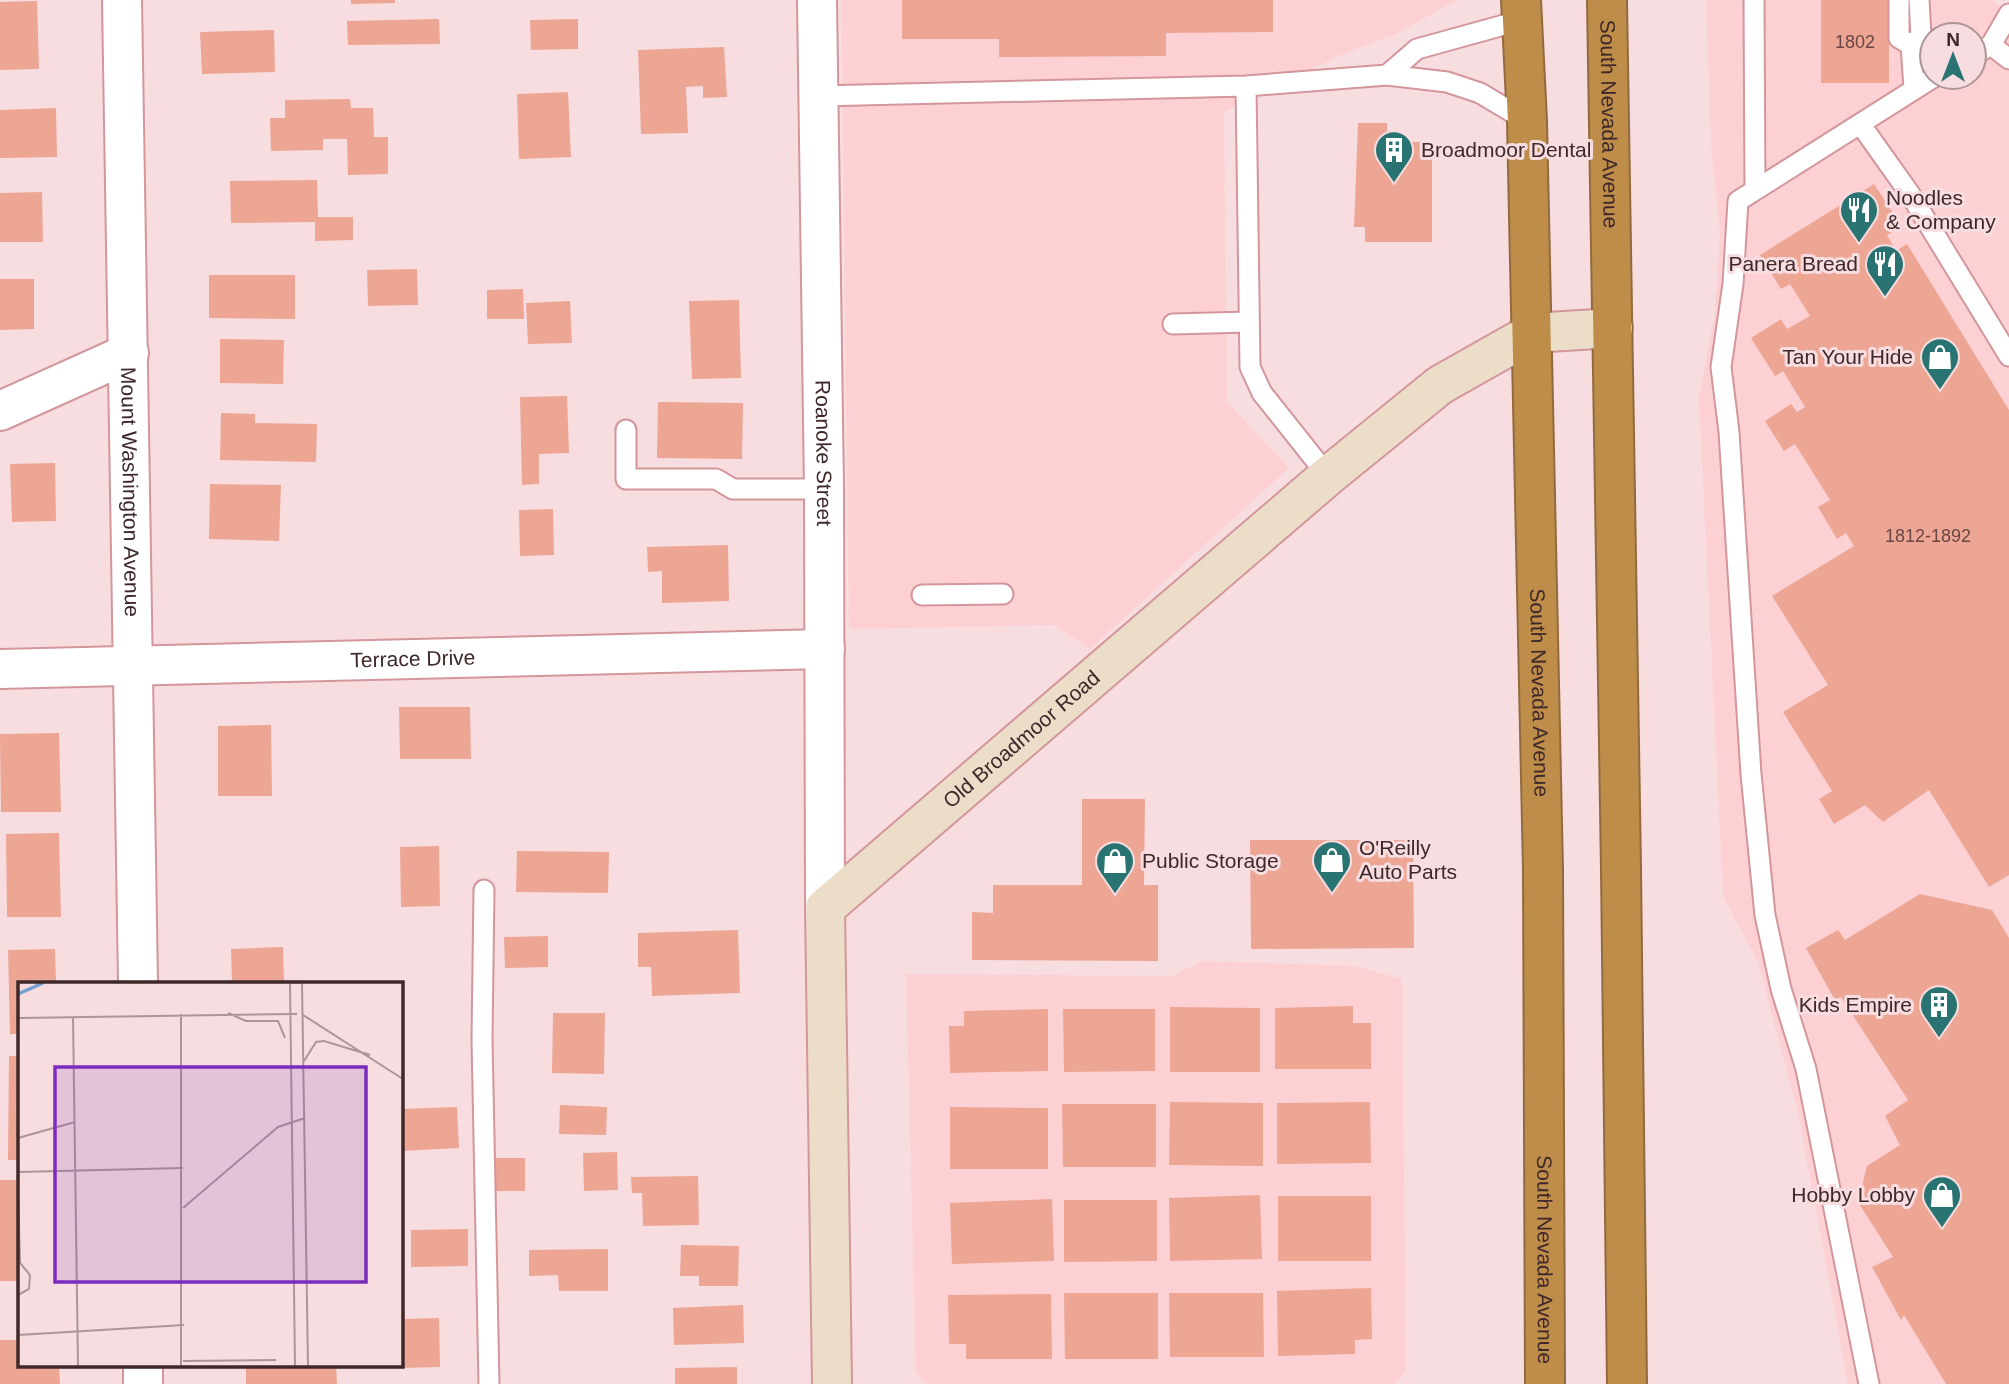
<svg xmlns="http://www.w3.org/2000/svg" width="2009" height="1384" font-family="Helvetica,sans-serif">
<style>
.built{fill:#fdd1d4;fill-rule:evenodd}
.building{fill:#eda594}
.lines{fill:none;stroke-linecap:round;stroke-linejoin:round}
.lane-casing{stroke:#d2969b;stroke-width:23}
.street-casing{stroke:#d2969b;stroke-width:42}
.secondary-casing{stroke:#d2969b;stroke-width:42}
.highway-casing{stroke:#926a3e;stroke-width:42}
.lane{stroke:#fff;stroke-width:19}
.street{stroke:#fff;stroke-width:38}
.secondary{stroke:#ecddc8;stroke-width:38}
.highway{stroke:#be8d49;stroke-width:38}
.labels{text-anchor:middle;stroke-width:6;stroke-linejoin:round;paint-order:stroke}
.number-label{font-size:18px;fill:#6a4744}
.street-label{font-size:21px;fill:#3f282a;stroke:#f7dddf}
.poi-label{font-size:21px;fill:#3f282a;stroke:#f7dddf;text-anchor:start}
.inset-river{fill:none;stroke:#739ed1;stroke-width:3.5}
.inset-road{fill:none;stroke:#ad9597;stroke-width:2}
.view{fill:#7b2cbf;fill-opacity:0.15;stroke:#7b2cbf;stroke-width:3.5}
.inset-edge{fill:none;stroke:#3f282a;stroke-width:3.5}
</style>
<rect width="100%" height="100%" fill="#f7dddf"/>
<path class="built" d="M841 0H1457L1396 34 1340 55 1224 112 1227 402 1289 468 1090 649 1054 625 849 629Z
M1706 0H1991L2009 11V1384H1848L1798 1113 1758 962 1723 896 1699 397 1715 313 1720 233 1711 143ZM1932 35H1974V77H1932Z
M1203 961 1354 966 1402 979 1406 1371 1395 1384H927L916 1372 906 974 1172 976Z"/>
<path class="building" d="M351 0H395V3L351 4Z
M902 0H1273V32L1166 33V56L999 57V39H902Z
M1821 0H1889V83H1821Z
M37 1 39 69 0 70V2Z
M439 19 440 44 348 45 347 21Z
M578 19V49L531 50 530 20Z
M274 30 275 72 202 74 200 32Z
M724 47 727 97 703 98V86L686 87 688 133 641 134 638 50Z
M568 92 571 157 519 159 517 94Z
M350 99 351 108H373L374 137H388V174L348 175 347 139H323V150L271 151 270 118H285V100Z
M56 108 57 157 0 158V110Z
M1358 123H1387V142H1432V242H1365V227H1354Z
M317 180 318 217H353V240L315 241V222L231 223 230 181Z
M1874 184 1902 227 1887 235 1896 251 1907 244 2009 410V875L1989 887 1929 790 1883 822 1865 805 1834 824 1819 799 1832 791 1783 712 1828 685 1772 596 1854 546 1846 533 1837 539 1818 507 1830 500 1795 444 1784 451 1765 421 1791 404 1797 412 1805 407 1783 371 1775 376 1751 338 1781 319 1787 329 1810 316 1790 284 1781 289 1760 255Z
M42 192 43 242H0V193Z
M417 269 418 305 368 306 367 270Z
M209 275H295V319L209 318Z
M0 279H34V329L0 330Z
M523 289 524 319H487V290Z
M739 300 741 378 692 379 689 301Z
M570 301 572 343 528 344 526 303Z
M220 339 284 340 283 384 220 383Z
M567 396 569 453 539 454V484L522 485 520 397Z
M658 402 743 403 742 459 657 458Z
M221 413 255 414V423L317 424 316 462 220 460Z
M55 463 56 521 12 522 10 464Z
M210 484 281 485 279 541 209 539Z
M553 509 554 555 520 556 519 510Z
M728 545 729 601 662 603V571L648 572 647 547Z
M399 707H470L471 759H400Z
M271 725 272 796H218V726Z
M59 733 61 812H1L0 734Z
M1082 799H1145L1144 885H1158V961L972 960V912L993 913V885H1082Z
M59 833 61 917H7L6 834Z
M1250 840H1413L1414 948 1251 949Z
M439 846 440 906 401 907 400 847Z
M517 851 609 852 608 893 516 892Z
M1920 894 1992 910 2009 938V1384H1946L1904 1315 1901 1320 1872 1267 1893 1257 1858 1202 1867 1166 1900 1145 1885 1116 1908 1100 1841 997 1835 1000 1806 948 1838 930 1845 940Z
M738 930 740 993 652 996 651 967H638V933Z
M548 936V967L505 968 504 937Z
M283 947 284 983H232L231 949Z
M55 949 56 983H19V1034H10L8 950Z
M1353 1006V1023H1371V1069H1275V1008Z
M1170 1007 1260 1008V1072H1170Z
M1048 1009V1071L950 1073 949 1026H964V1011Z
M1063 1009H1155V1071L1064 1072Z
M553 1013H605L604 1074 552 1073Z
M9 1056H19V1160H8Z
M1170 1102 1263 1103V1166L1169 1165Z
M1370 1102 1371 1163 1277 1164V1103Z
M1062 1104H1156V1167H1063Z
M560 1105 607 1107 606 1135 559 1134Z
M457 1107 459 1148 401 1151V1109Z
M950 1107 1048 1108V1169H950Z
M617 1152 618 1190 584 1191 583 1153Z
M496 1158H525V1191H496Z
M698 1176 699 1225 643 1226 642 1193H632L631 1177Z
M0 1180H19V1281H0Z
M1260 1195 1262 1259 1170 1261 1169 1198Z
M1278 1196H1371V1261H1278Z
M1052 1199 1054 1261 952 1264 950 1203Z
M1064 1200H1157V1261L1064 1262Z
M468 1229V1266L411 1267V1230Z
M681 1245 739 1246 738 1286H699V1276H680Z
M608 1249V1291H559L558 1275 529 1276V1250Z
M1371 1288 1372 1339 1355 1340V1354L1278 1356 1277 1291Z
M1064 1293H1158V1359H1065Z
M1169 1293H1263L1264 1357H1170Z
M1051 1294 1052 1359H966V1344H949L948 1295Z
M743 1305 744 1343 674 1345 673 1308Z
M439 1318 440 1367 399 1368 401 1319Z
M0 1340H19V1365H59L60 1384H0Z
M246 1365H336L337 1384H246Z
M737 1367V1384H675V1368Z"/>
<g class="lines">
<defs>
<path id="lane" d="M1754 0 1755 190
M1899 0V38L1911 45
M1911 45 1921 36 1919 0
M1911 45 1914 88
M1991 45 2009 59
M1974 55 1991 45 2009 14
M1387 75 1417 49 1522 20
M1246 86 1250 367 1262 393 1328 476
M818 96 1246 86 1387 75 1447 82 1480 93 1527 121
M1861 125 1910 194 2009 356
M1173 324 1248 322
M626 430V479H716L733 489H824
M922 595 1003 594
M484 890 482 1039 489 1384
M1869 1384 1806 1069 1781 989 1765 915 1751 774 1729 432 1721 367 1733 284 1738 201 1934 77"/>
<g id="street">
<path id="s1" d="M122 0 138 983"/>
<path id="s2" d="M817 0 824 489 825 908"/>
<path d="M0 411 129 353"/>
<path id="s3" d="M0 669 825 649"/>
<path d="M143 1365V1384"/>
</g>
<g id="secondary">
<path id="s4" d="M832 1384 825 908 1328 476 1440 385 1532 333 1613 328"/>
</g>
<g id="highway">
<path id="s5" d="M1521 0 1527 121 1543 871 1545 1384"/>
<path id="s6" d="M1607 0 1621 869 1627 1384"/>
</g>
</defs>
<use href="#lane" class="lane-casing"/>
<use href="#street" class="street-casing"/>
<use href="#secondary" class="secondary-casing"/>
<use href="#highway" class="highway-casing"/>
<use href="#lane" class="lane"/>
<use href="#street" class="street"/>
<use href="#secondary" class="secondary"/>
<use href="#highway" class="highway"/>
</g>
<defs>
<symbol id="building-pin" viewBox="-11 -11 22 30"><path d="M0 17L-7.5 6A9.5 9.5 0 1 1 7.5 6Z" fill="#297372" stroke="#f7dddf"/><path d="M-4-6H4V6H1V3H-1V6H-4ZM-2.5-4.3h1.7v1.8h-1.7ZM.8-4.3h1.7v1.8H.8ZM-2.5-1h1.7V.8h-1.7ZM.8-1h1.7V.8H.8Z" fill="#fff"/></symbol>
<symbol id="restaurant-pin" viewBox="-11 -11 22 30"><path d="M0 17L-7.5 6A9.5 9.5 0 1 1 7.5 6Z" fill="#297372" stroke="#f7dddf"/><path d="M-5-6h1v4h1v-4h1v4h1v-4h1v5L-1.5 .5V6h-2V.5L-5-1ZM5-6V6H3V1.5H1.5Q1.5-4 5-6Z" fill="#fff"/></symbol>
<symbol id="shop-pin" viewBox="-11 -11 22 30"><path d="M0 17L-7.5 6A9.5 9.5 0 1 1 7.5 6Z" fill="#297372" stroke="#f7dddf"/><path d="M-5-2.5h2.3a2.7 3.5 0 0 1 5.4 0H5L5.5 6h-11ZM-1.5-2.5h3a1.5 2.3 0 0 0-3 0Z" fill="#fff"/></symbol>
</defs>
<g fill-rule="evenodd">
<use href="#building-pin" x="1372" y="128" width="44" height="60"/>
<use href="#restaurant-pin" x="1837" y="188" width="44" height="60"/>
<use href="#restaurant-pin" x="1863" y="242" width="44" height="60"/>
<use href="#shop-pin" x="1918" y="335" width="44" height="60"/>
<use href="#shop-pin" x="1310" y="838" width="44" height="60"/>
<use href="#shop-pin" x="1093" y="839" width="44" height="60"/>
<use href="#building-pin" x="1917" y="983" width="44" height="60"/>
<use href="#shop-pin" x="1920" y="1173" width="44" height="60"/>
</g>
<g class="labels">
<g class="number-label">
<text x="1855" y="48">1802</text>
<text x="1928" y="542">1812-1892</text>
</g>
<g class="street-label">
<text dy="7" stroke="none"><textPath href="#s6" startOffset="124">South Nevada Avenue</textPath></text>
<text dy="7" stroke="none"><textPath href="#s2" startOffset="453">Roanoke Street</textPath></text>
<text dy="7" stroke="none"><textPath href="#s1" startOffset="492">Mount Washington Avenue</textPath></text>
<text dy="7" stroke="none"><textPath href="#s3" startOffset="413">Terrace Drive</textPath></text>
<text dy="7" stroke="none"><textPath href="#s5" startOffset="693">South Nevada Avenue</textPath></text>
<text dy="7" stroke="none"><textPath href="#s4" startOffset="735">Old Broadmoor Road</textPath></text>
<text dy="7" stroke="none"><textPath href="#s5" startOffset="1260">South Nevada Avenue</textPath></text>
</g>
<g class="poi-label">
<text x="1421" y="157">Broadmoor Dental</text>
<text x="1886" y="205">Noodles<tspan x="1886" dy="24">&amp; Company</tspan></text>
<text x="1858" y="271" text-anchor="end">Panera Bread</text>
<text x="1913" y="364" text-anchor="end">Tan Your Hide</text>
<text x="1359" y="855">O'Reilly<tspan x="1359" dy="24">Auto Parts</tspan></text>
<text x="1142" y="868">Public Storage</text>
<text x="1912" y="1012" text-anchor="end">Kids Empire</text>
<text x="1915" y="1202" text-anchor="end">Hobby Lobby</text>
</g>
</g>
<g transform="translate(18 982)">
<rect width="385" height="385" fill="#f7dddf"/>
<path class="inset-river" d="M0 12 25 1"/>
<path class="inset-road" d="M272 1 277 384M284 1 290 384M210 31 228 39H260L267 56M163 32V384M285 33 385 97M55 35 60 384M0 36 279 32M286 79 298 60 306 59 352 73M0 156 57 140M0 190 165 186M0 204 2 281 12 293 11 307 0 313M165 226 260 145 287 136M0 353 166 343M165 379 258 378"/>
<path class="view" d="M37 85H348V300H37Z"/>
<rect width="385" height="385" class="inset-edge"/>
</g>
<g transform="translate(1953 56)"><circle r="33" fill="#f7dddf" stroke="#ad9597" stroke-width="2"/>
<path d="M0-5L12 26L0 18L-12 26Z" fill="#297372"/>
<text y="-10" font-size="19" font-weight="bold" text-anchor="middle" fill="#3f282a">N</text>
</g>
</svg>
